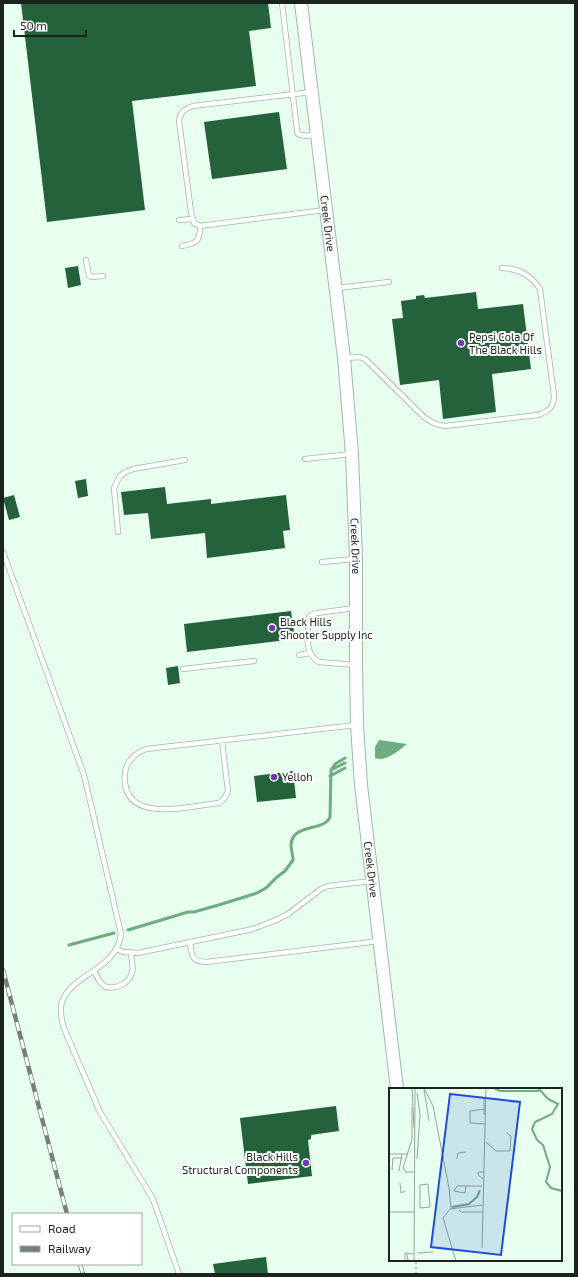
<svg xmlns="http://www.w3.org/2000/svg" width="578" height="1277" font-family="'Exo 2',sans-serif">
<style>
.water{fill:#6eac81}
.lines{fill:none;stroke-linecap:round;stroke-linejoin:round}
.stream{stroke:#6eac81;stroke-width:3}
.building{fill:#23623b}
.lane-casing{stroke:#a2b7a8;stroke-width:6}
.secondary-casing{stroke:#a2b7a8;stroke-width:14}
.path{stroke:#9eafa3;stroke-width:1.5;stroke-dasharray:2 3;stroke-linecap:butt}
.lane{stroke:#fff;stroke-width:4.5}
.secondary{stroke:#fff;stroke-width:12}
.rail-casing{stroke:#738176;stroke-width:4.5}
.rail{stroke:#fff;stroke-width:3;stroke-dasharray:9;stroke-linecap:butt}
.poi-dot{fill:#7539af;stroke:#fff;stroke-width:1.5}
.labels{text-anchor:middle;stroke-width:4;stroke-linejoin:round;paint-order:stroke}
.street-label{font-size:11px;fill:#1b231d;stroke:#fff}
.poi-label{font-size:11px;fill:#1b231d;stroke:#fff;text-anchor:start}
.inset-river{fill:none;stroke:#6eac81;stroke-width:2}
.inset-road{fill:none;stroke:#96a69a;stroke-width:1}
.view{fill:#1d4ed8;fill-opacity:0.15;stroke:#1d4ed8;stroke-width:2}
.inset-edge{fill:none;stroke:#1b231d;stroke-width:2}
</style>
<rect width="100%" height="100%" fill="#e8feee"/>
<path class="water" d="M379 740 407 744C400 750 384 763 375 758V747Z"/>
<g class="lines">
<path class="stream" d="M333 769 345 763
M330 776 345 768
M128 930 188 912H194L222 904 257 893 266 888 277 877 285 871 293 860C293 855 291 850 291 845 292 823 324 832 330 817L331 770 335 764 345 758
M69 945 114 933"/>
</g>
<path class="building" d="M21 3H268L271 28 249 31 256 86 132 101 145 210 47 222Z
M279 112 287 169 212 179 204 122Z
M78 266 81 285 68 288 65 268Z
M476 292 478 309 523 304 531 369 492 374 496 412 443 419 439 380 400 385 392 319 403 318 401 301 416 299V296L424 295 425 298Z
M86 479 88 496 78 498 75 481Z
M165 487 167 504 211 499V504L286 495 290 530 283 531 285 548 207 558 205 533 151 539 148 513 124 515 121 492Z
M14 495 20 517 9 520 3 498Z
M291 611 295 639 187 652 184 624Z
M178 666 180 683 168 685 166 668Z
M293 771 296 798 257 802 254 776Z
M336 1106 339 1131 311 1135V1139L308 1140 312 1176 248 1184 240 1118Z
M266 1257 268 1274H215L213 1264Z"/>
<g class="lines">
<defs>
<path id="lane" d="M282 3 297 130 298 134 306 136 316 134
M312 92 193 106C185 109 180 112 179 121L191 212 194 223 200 226 325 210
M179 220 192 219
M182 246C197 243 200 242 200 226
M86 260 89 276 92 277 103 276
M337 288 389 282
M345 358 360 357 365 359 424 417C431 422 436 425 445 426L538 415C548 411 554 408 554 396L540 289C532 276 518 268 502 268
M305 459 351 454
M118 532 114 488 120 476 124 473 133 469 185 460
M3 552 84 775 121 934C116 971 73 972 62 1002 59 1010 62 1019 63 1026L100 1112 153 1199 179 1274
M322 562 354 559
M355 608 317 613 311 615 309 617C308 632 303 653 319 662L356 665
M299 655 310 653
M183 669 254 661
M222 741 228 791C226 797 224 800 219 803 188 806 120 826 125 773 126 761 136 753 146 749L356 725
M190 942C192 956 191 961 206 962L379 941
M117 949 123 952 138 953 253 929 276 920 288 914 321 889 328 886 372 881
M94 971 100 982 106 987C117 989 128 984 132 973 134 967 131 959 131 953"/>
<g id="secondary">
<path id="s1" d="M301 3 344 358 352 454 356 559V665L357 725 361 785 397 1089"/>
</g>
</defs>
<use href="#lane" class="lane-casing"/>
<use href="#secondary" class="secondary-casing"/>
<path class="path" d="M416 1274V1260"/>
<use href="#lane" class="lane"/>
<use href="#secondary" class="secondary"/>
<defs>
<path id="rail" d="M3 970 67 1214
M80 1264 83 1274"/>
</defs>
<use href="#rail" class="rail-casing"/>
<use href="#rail" class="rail"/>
</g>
<g class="poi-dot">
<circle cx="461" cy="343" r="4"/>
<circle cx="272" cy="628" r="4"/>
<circle cx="274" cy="777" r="4"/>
<circle cx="306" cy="1163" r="4"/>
</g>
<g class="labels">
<g class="street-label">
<text dy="4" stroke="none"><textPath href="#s1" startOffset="222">Creek Drive</textPath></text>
<text dy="4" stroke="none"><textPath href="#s1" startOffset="546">Creek Drive</textPath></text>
<text dy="4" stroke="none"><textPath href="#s1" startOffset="870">Creek Drive</textPath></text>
</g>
<g class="poi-label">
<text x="469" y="341">Pepsi Cola Of<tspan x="469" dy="13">The Black Hills</tspan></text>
<text x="280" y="626">Black Hills<tspan x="280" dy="13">Shooter Supply Inc</tspan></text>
<text x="282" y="781">Yelloh</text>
<text x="298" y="1161" text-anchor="end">Black Hills<tspan x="298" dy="13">Structural Components</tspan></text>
</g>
</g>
<g transform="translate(389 1088)">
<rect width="173" height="173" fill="#e8feee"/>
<path class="inset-river" d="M105 0 111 3H150M149 0 159 11 169 16 163 26 146 34 143 41 148 52 154 57 161 79 157 94 162 100 173 103M63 119 80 116 88 109 91 102"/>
<path class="inset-road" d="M23 0 25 40M35 0 44 18 60 100 62 120 54 130 67 173M35 1 40 33M28 5 31 27 28 71M23 19V51L14 80 17 84H25M97 26H95V11L97 10M97 36 81 35V23L97 21M97 54 107 63H121L122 48 118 45M0 66H19M68 71 69 65 77 64M3 82 4 70H13M10 83 13 66M94 91 89 87V84H95M11 95 12 105 16 103M39 96 41 119 31 120V97ZM77 98 76 105 65 103 68 98H93M61 121 93 117M70 122 72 124H93M0 124H25M93 160 97 0M29 165 44 164M18 166 19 173H16V165L24 166M25 173 26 0"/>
<path class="view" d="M61 6 131 14 112 167 42 159Z"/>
<rect width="173" height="173" class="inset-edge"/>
</g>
<rect width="578" height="1277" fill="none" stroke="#1b231d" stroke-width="8"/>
<rect x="12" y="1213" width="130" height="52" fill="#ffffff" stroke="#a4a7a5"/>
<rect x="20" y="1226" width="20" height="6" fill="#ffffff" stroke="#a4a7a5"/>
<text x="48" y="1233" font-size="12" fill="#1b231d">Road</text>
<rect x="20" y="1246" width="20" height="6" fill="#738176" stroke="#a4a7a5"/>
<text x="48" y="1253" font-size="12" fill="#1b231d">Railway</text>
<path d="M14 30v6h72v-6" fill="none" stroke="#1b231d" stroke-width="2"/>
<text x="20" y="30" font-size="12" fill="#1b231d" stroke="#ffffff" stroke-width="3" paint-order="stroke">50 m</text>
</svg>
